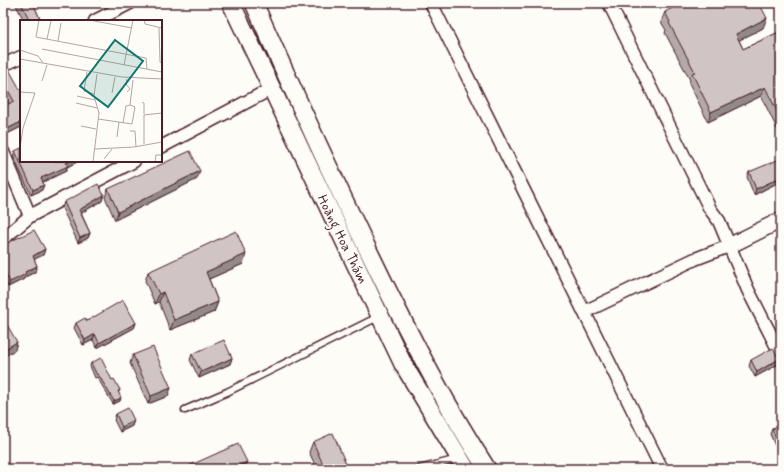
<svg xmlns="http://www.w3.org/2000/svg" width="784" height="472" font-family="Mynerve,sans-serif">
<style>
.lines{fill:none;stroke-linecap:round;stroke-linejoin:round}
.service-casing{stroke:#4a1f2b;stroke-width:9}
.minor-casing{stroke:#4a1f2b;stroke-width:15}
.tertiary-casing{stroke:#4a1f2b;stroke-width:18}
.secondary-casing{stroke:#4a1f2b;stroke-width:20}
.service{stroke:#fdfcf7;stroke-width:6}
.minor{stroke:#fdfcf7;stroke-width:12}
.tertiary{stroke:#fdfcf7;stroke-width:15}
.secondary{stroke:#fdfcf7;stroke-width:17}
.wall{fill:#b3a9a9;stroke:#4a1f2b}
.shaded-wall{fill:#928a89;stroke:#4a1f2b}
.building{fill:#d0c5c4;stroke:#4a1f2b}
.labels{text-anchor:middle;stroke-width:3.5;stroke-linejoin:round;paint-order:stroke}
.street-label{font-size:14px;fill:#4a1f2b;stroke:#fdfcf7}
.inset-road{fill:none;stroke:#b5a4a5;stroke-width:1}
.view{fill:#0f766e;fill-opacity:0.15;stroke:#0f766e;stroke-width:2}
.inset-edge{fill:none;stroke:#4a1f2b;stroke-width:2}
</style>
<rect width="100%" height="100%" fill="#fdfcf7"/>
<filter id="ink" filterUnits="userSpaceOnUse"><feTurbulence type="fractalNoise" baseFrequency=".025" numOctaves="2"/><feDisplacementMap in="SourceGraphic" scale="8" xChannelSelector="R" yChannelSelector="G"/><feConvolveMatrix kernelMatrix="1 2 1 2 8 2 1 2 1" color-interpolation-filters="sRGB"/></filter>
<g filter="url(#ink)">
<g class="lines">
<defs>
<path id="service" d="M185 410 227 392 378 317
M419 469 458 459"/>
<path id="minor" d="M431 3 662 469
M609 3 710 209 719 221 748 290 781 355
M95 21 130 3
M3 65 21 57
M161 147 271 89
M3 152 30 216
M3 239 30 216 134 161
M584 312 695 259 729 246"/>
<path id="tertiary" d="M729 246 781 220"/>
<path id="secondary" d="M231 3 403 364 466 469
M254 3C292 88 330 172 371 256 406 329 443 401 487 469"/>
</defs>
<use href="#service" class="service-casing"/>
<use href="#minor" class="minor-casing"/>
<use href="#tertiary" class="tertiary-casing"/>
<use href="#secondary" class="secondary-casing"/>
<use href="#service" class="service"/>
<use href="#minor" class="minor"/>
<use href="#tertiary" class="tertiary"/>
<use href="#secondary" class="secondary"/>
</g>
<path class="wall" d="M15 3H33L40 19V21H24Z
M665 12 763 28 739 40 743 49 781 31V137L761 96 708 122 689 83 690 80 665 33 666 30 661 22Z
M3 65 21 91V127L3 136 9 104 3 91Z
M15 151 21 161H79L67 167 66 171 43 182 42 190 31 195 13 156Z
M781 161V181L754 195 747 177 749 172Z
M197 179 115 220 105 197 108 189Z
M102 201 81 213 90 233 88 238 78 243 62 208 64 202Z
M3 245 45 249 43 255 34 259 37 266 35 272 25 277 24 279 8 287 3 278Z
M243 264 209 279 218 302 214 312 170 330 159 302 155 304 145 281 148 272Z
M87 321 136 323 134 328 97 348 93 340 83 345 74 328 76 323Z
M192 354 232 358 230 364 199 378 190 360Z
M133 355 168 396 148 404 130 363Z
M751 360 777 365 755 377 749 366Z
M91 363 112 380 120 390 119 392 118 393 120 401 113 404 97 377 95 378 90 366Z
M116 414 134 420 132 426 120 432 114 420Z
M781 425V446L776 448 770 434 772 429Z
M313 442 348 469H317L309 452Z"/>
<path class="shaded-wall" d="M767 18 763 28 732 44 736 34Z
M7 39 5 46 3 47V41Z
M765 87 761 96 708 122 711 112Z
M21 122V127L3 136V131Z
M70 161H79L67 167 66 171 39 184 41 178Z
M200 171 197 179 115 220 118 212Z
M781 177V181L754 195 756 189Z
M44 185 42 190 31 195 33 190Z
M104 195 102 201 77 215 79 210Z
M90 233 88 238 78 243 80 238Z
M45 249 43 255 31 261 33 256Z
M246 254 243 264 202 282 206 272Z
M37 266 35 272 25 277 24 279 8 287 10 282 25 272Z
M163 292 159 302 155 304 159 294Z
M218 302 214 312 170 330 174 320Z
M136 323 134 328 97 348 99 343Z
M95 334 93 340 83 345 85 340Z
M17 342 15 350 3 357V350Z
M232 358 230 364 199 378 201 372Z
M779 359 777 365 755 377 757 372Z
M171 388 168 396 148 404 151 396Z
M121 398 120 401 113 404 114 401Z
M134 420 132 426 120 432 122 427Z
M781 441V446L776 448 778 442Z
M247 462 244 469H230Z"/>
<path class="building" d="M21 3H33L40 19 36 21H30Z
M681 3H759L767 18 736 34 743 49 781 31V119L765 87 711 112 692 73 695 72 669 23 670 22 665 12Z
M3 30 7 39 3 41Z
M3 65 4 66H7L21 91V122L3 131V107L14 101 3 81Z
M21 148V161H70L66 163 68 166 41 178 44 185 33 190 15 151Z
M190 151 200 171 118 212 108 189Z
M780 159 781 161V177L756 189 749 172Z
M98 184 104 195 79 210 90 233 80 238 64 202Z
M34 230 45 249 33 256 37 266 25 272 26 274 10 282 3 268V245Z
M236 231 246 254 206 272 218 302 174 320 163 292 159 294 148 272Z
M123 300 136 323 99 343 95 334 85 340 76 323 85 318 87 321Z
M3 318 17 342 3 350Z
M224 340 232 358 201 372 192 354Z
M153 347 171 388 151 396 133 355Z
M773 348 779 359 757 372 751 360Z
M101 358 112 380 114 379 120 390 118 391 121 398 114 401 98 374 97 375 91 363Z
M128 408 134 420 122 427 116 414Z
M781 425V441L778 442 772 429Z
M333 433 348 469H325L313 442Z
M238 444 247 462 230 469H182Z"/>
</g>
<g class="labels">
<g class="street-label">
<text transform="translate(343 239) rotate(64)" y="5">Hoàng Hoa Thám</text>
</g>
</g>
<g transform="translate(20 20)">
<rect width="142" height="142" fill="#fdfcf7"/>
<path class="inset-road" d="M19 0 16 17 126 38 127 49M69 0 112 8M124 0 125 4 142 8M139 8 140 42 142 43M27 19 31 1M38 21 41 3M22 29 142 52M0 30 18 36 23 43M0 39 102 57 142 59M104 45 113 0M67 52 64 71 74 74M22 61 27 45M0 72 15 73 3 108 0 128M107 72 110 69 106 64 107 59M92 73 95 57M57 76 75 80M122 82 124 83V94M56 83 77 88M110 85 113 60M78 99 112 104 115 87 110 85M103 103 106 86 110 85M61 106 76 109M110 111H115L116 127M97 117 99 102M124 124V95L142 93M75 129 114 127 142 122M84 139 92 129M73 142 79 93 74 76 77 54M135 142 136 135H142"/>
<path class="view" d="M95 20 123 41 88 87 60 66Z"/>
<rect width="142" height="142" class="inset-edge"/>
</g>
<rect width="784" height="472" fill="none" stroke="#fdfcf7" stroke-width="16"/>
<rect x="8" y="8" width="768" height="456" fill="none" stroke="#4a1f2b" stroke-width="1.5" filter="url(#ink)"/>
</svg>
